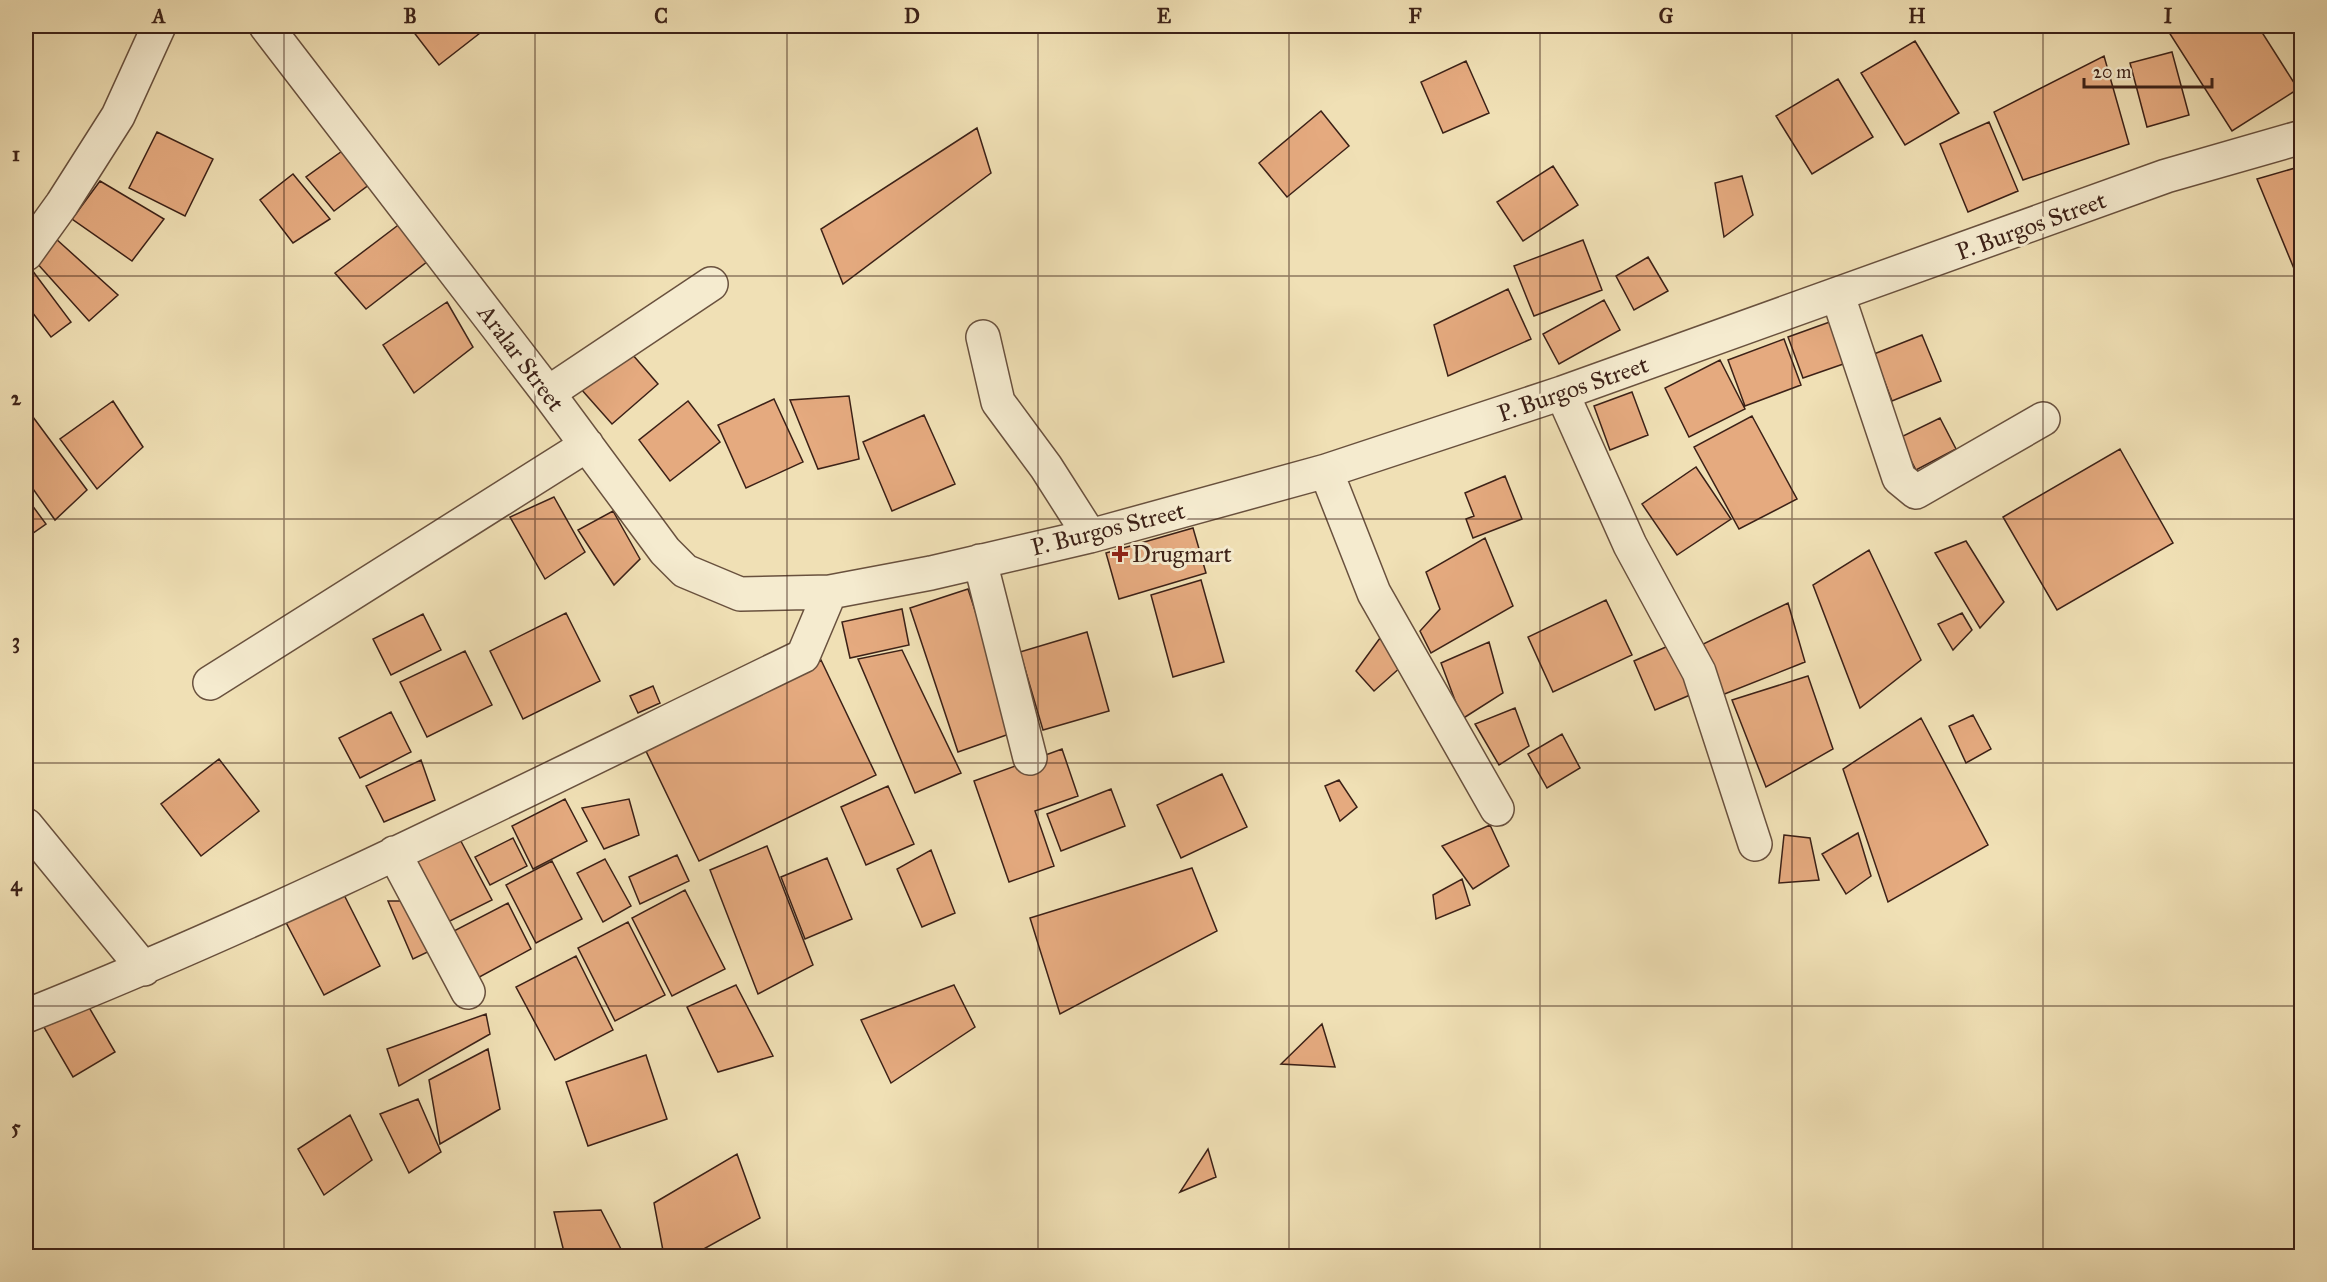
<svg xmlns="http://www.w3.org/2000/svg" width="2327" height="1282" font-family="'IM FELL Great Primer',serif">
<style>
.building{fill:#e5aa7f;stroke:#3c2117;stroke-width:1.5}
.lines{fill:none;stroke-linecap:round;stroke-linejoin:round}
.minor-casing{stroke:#69513e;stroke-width:36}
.minor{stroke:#f5ebcf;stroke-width:33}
.grid{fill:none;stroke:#3c2117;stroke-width:1.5;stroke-opacity:0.55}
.poi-dot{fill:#8f2418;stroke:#f5ebcf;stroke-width:2}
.labels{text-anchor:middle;stroke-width:6;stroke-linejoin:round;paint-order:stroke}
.street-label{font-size:24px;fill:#3c2117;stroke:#f5ebcf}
.poi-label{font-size:24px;fill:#3c2117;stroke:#f5ebcf;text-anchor:start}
.neatline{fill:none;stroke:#3c2117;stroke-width:2}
.grid-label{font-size:20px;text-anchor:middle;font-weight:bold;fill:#3c2117}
</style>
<rect width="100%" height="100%" fill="#f0e0b5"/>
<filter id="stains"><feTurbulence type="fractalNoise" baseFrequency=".00333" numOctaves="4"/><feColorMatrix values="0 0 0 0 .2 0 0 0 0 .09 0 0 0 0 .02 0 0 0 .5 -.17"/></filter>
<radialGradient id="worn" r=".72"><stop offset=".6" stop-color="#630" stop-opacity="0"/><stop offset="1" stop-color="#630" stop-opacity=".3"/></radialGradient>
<path class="building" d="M409 26H489L439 65Z
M2165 26H2258L2298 89 2232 131Z
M1915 41 1959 113 1905 145 1861 73Z
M2172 52 2189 115 2147 127 2130 63Z
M2104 56 2129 144 2023 180 1994 112Z
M1466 61 1489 113 1443 133 1421 82Z
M1838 79 1873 137 1812 174 1776 116Z
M1321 111 1349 146 1287 197 1259 163Z
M1989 122 2018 191 1968 212 1940 144Z
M977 128 991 173 843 284 821 229Z
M157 132 213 159 185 216 129 188Z
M345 149 370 184 334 211 306 177Z
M1553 166 1578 205 1523 241 1497 202Z
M2302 166V288L2257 179Z
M293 174 330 219 293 243 260 200Z
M1742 176 1753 215 1724 237 1715 183Z
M100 181 164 219 132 261 72 219Z
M401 223 428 261 366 309 335 273Z
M55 238 118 295 89 321 35 261Z
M1583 240 1602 290 1534 316 1514 266Z
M1648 257 1668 291 1634 310 1616 276Z
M29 266 71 322 51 337 26 304V269Z
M1508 289 1531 339 1448 376 1434 325Z
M1604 300 1620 330 1559 364 1543 334Z
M447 302 473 347 414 393 383 345Z
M1838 319 1852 361 1803 378 1788 337Z
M1922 335 1941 381 1892 401 1874 354Z
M619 339 658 384 612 424 573 380Z
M1784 339 1801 385 1745 406 1728 360Z
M1720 360 1745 409 1689 437 1665 388Z
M1632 392 1648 435 1610 450 1594 406Z
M849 396 859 459 818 469 790 400Z
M774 399 803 462 746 488 718 425Z
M113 401 143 447 97 489 60 439Z
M688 401 720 442 670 481 639 440Z
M924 415 955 484 892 511 863 442Z
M1752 416 1797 499 1739 529 1694 447Z
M33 417 87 490 55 520 26 479V422Z
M1940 418 1956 449 1916 470 1899 438Z
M2120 449 2173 543 2057 610 2003 517Z
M1696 467 1731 519 1677 555 1642 504Z
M1505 476 1522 519 1473 538 1466 519 1474 516 1465 493Z
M26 497 46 524 26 538Z
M554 497 585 552 545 579 510 517Z
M613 511 640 559 614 585 578 530Z
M1193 528 1206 573 1119 599 1106 553Z
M1485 538 1513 606 1431 653 1420 631 1440 609 1426 572Z
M1966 541 2004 602 1980 628 1935 553Z
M1869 550 1921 660 1860 708 1813 585Z
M1201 580 1224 662 1173 677 1151 595Z
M968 589 1015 732 958 752 910 608Z
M1606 600 1632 655 1553 692 1528 637Z
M1788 603 1805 662 1722 695 1697 647Z
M902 609 909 645 850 658 842 622Z
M566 613 600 681 523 719 490 651Z
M1962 613 1972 630 1953 650 1938 624Z
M423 614 441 650 391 675 373 639Z
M1087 632 1109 711 1043 730 1020 652Z
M1380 638 1402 666 1374 691 1356 671Z
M1489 642 1503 693 1462 719 1441 663Z
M1675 643 1697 692 1655 710 1634 661Z
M902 650 961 773 915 793 858 659Z
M465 651 492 705 427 737 400 682Z
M821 660 876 775 699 861 644 747Z
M1808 676 1833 749 1766 787 1732 700Z
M653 686 660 703 638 713 630 696Z
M1515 708 1529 746 1499 765 1475 724Z
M391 712 411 752 360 778 339 738Z
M1973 715 1991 749 1966 763 1949 726Z
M1921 718 1988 845 1888 902 1843 769Z
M1562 734 1580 768 1547 788 1528 754Z
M1062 749 1078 796 1035 811 1054 866 1009 882 974 781Z
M219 759 259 811 201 856 161 804Z
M421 760 435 800 384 822 366 786Z
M1222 774 1247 827 1181 858 1157 805Z
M1339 780 1357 807 1340 821 1325 786Z
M888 786 914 844 866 865 841 807Z
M1111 789 1125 826 1061 851 1047 814Z
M565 799 587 841 533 869 512 826Z
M629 799 639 835 604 849 582 808Z
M1490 825 1509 866 1473 889 1442 846Z
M455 830 492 900 438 927 402 857Z
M1858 833 1871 876 1846 894 1822 854Z
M1784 835 1810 838 1819 880 1779 883Z
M513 838 527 866 490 885 475 857Z
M767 846 813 965 758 994 710 870Z
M931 850 955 913 922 927 897 869Z
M677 855 689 881 640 904 629 877Z
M827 858 852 919 805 939 781 877Z
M605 859 631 906 603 922 577 873Z
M552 861 582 919 536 943 506 885Z
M1192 868 1217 931 1060 1014 1030 918Z
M1462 879 1470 905 1436 919 1433 895Z
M337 881 380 966 324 995 280 911Z
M685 890 725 969 672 996 632 918Z
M388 901H407L436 948 413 959Z
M508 903 531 949 474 980 450 933Z
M628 922 665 995 615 1021 578 948Z
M576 956 613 1030 555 1060 516 987Z
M76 985 115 1052 73 1077 34 1010Z
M736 985 773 1056 718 1072 687 1007Z
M954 985 975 1027 891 1083 861 1020Z
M486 1014 490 1034 399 1086 387 1049Z
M1322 1024 1335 1067 1281 1064Z
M488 1049 500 1109 440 1144 429 1080Z
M646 1055 667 1119 588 1146 566 1082Z
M418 1099 441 1152 409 1173 380 1114Z
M350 1115 372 1160 324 1195 298 1149Z
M1208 1149 1216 1177 1180 1192Z
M737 1154 760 1218 691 1256H664L654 1203Z
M601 1210 624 1255 565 1256 554 1212Z"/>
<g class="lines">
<defs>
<path id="minor" d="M266 26 548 393 665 551 685 571 740 594 830 592 931 573 1090 536 1326 471 1562 393 2166 176 2302 137
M26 254 62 204 118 116 159 26
M1838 296 1899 478 1916 492 2043 419
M983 337 998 402 1046 467 1090 536
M548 393 711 284
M1562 393 1630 545 1699 672 1755 844
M1326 471 1374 593 1497 809
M980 561 1030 758
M210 683 587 445
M26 825 144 969
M394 853 468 992
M26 1016C291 911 546 780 803 656L830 592"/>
</defs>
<use href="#minor" class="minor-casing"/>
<use href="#minor" class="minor"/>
</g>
<path class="grid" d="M284 26V1256M535 26V1256M787 26V1256M1038 26V1256M1289 26V1256M1540 26V1256M1792 26V1256M2043 26V1256M26 276H2302M26 519H2302M26 763H2302M26 1006H2302"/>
<path class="poi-dot" d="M1117 545h6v6h6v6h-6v6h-6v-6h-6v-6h6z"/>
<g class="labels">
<g class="street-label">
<text transform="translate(2031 226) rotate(-20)" y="8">P. Burgos Street</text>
<text transform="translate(521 358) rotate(53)" y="8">Aralar Street</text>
<text transform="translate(1573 389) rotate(-19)" y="8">P. Burgos Street</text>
<text transform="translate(1108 529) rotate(-14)" y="8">P. Burgos Street</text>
</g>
<g class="poi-label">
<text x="1132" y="562">Drugmart</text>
</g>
</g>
<rect width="2327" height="1282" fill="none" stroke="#f0e0b5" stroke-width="66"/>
<path d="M2084 78v9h128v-9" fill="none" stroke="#3c2117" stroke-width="3"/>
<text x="2093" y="78" font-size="18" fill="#3c2117" stroke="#f5ebcf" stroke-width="4.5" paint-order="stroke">20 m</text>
<rect x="33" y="33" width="2261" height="1216" class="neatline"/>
<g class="grid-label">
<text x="159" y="23">A</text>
<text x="410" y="23">B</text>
<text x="661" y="23">C</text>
<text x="912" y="23">D</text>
<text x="1164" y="23">E</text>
<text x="1415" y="23">F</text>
<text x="1666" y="23">G</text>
<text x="1917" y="23">H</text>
<text x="2168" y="23">I</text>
<text x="16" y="161">1</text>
<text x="16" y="405">2</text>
<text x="16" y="648">3</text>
<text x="16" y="891">4</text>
<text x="16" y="1134">5</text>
</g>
<rect width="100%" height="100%" filter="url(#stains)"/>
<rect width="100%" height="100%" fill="url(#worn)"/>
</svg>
